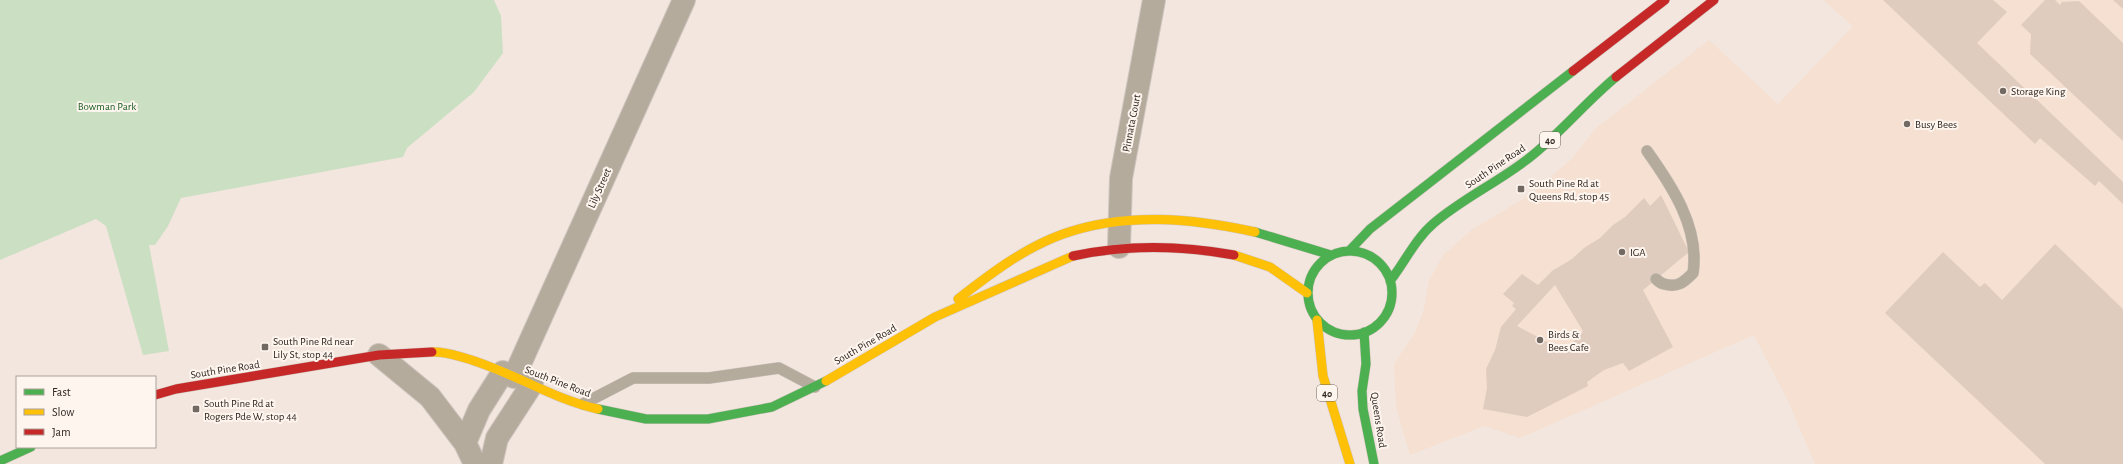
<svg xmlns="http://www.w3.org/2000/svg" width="2123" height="464" font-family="'Alegreya Sans',sans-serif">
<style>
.built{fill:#f5e0d1}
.green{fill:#cbdfc3}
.building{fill:#dfccbe;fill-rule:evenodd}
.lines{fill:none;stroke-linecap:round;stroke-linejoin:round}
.lane-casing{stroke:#cec4bd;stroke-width:12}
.street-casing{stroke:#cec4bd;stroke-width:24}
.fast-casing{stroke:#cec4bd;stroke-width:10}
.slow-casing{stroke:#cec4bd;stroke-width:10}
.jam-casing{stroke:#cec4bd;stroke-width:10}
.lane{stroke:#b4ab9d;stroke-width:11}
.street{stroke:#b4ab9d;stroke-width:22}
.fast{stroke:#4caf50;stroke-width:9}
.slow{stroke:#ffc107;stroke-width:9}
.jam{stroke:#c62828;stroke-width:9}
.poi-dot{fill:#726962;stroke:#fef5ef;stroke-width:1.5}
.labels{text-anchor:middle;stroke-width:4;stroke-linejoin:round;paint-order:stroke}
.shield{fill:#fef5ef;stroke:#6c635d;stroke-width:1}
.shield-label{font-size:10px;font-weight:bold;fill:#2d251f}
.poi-label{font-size:11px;fill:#2d251f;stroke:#fef5ef;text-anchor:start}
.park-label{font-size:11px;fill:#1a5d23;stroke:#fef5ef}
.street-label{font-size:11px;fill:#2d251f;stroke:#fef5ef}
</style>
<rect width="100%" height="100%" fill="#f3e6de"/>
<path class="built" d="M1823 0H2123V464H1815L1788 401 1754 335 1520 438 1484 426 1410 455 1396 407 1394 364 1415 333 1424 309 1429 281 1443 255 1473 229 1528 196 1572 159 1595 129 1709 40 1778 104 1853 26Z"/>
<path class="green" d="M0 0H494L501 16 503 53 474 92 407 148 403 157 181 198 168 226 155 245H149L169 351 143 355 106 226 96 219 0 260Z"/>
<path class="building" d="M1883 0H1993L2007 12 1977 43 2123 182V204L2099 181 2095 186 2040 138 2035 144Z
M2045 0H2055L2060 5 2062 2 2079 1 2123 43V141L2030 54 2031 34 2021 25Z
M2113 0H2123V9Z
M1661 195 1689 252 1643 290 1673 347 1629 371 1623 363 1604 370 1587 382 1588 386 1527 417 1483 409 1487 388 1486 369 1495 350 1501 327 1516 309 1512 306 1514 303 1503 294 1522 274 1538 285 1552 271 1572 259 1584 248 1600 238 1613 225 1625 217 1644 198 1650 206ZM1555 285 1583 331 1565 351 1517 326Z
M2055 244 2123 309V464H2045L1885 313 1943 252 1980 287 1985 283 2002 300Z"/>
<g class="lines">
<defs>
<path id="lane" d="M1647 151C1672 186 1700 228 1693 273 1684 282 1678 288 1664 284 1660 283 1659 282 1656 279
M583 404 633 378H709L779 368 815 387"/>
<path id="street" d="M1119 247 1121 178 1154 0
M379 355 430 397 465 443
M514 377 684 0
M475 464 465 443 479 410 503 372
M491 464 497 438 532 384"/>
<path id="fast" d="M1255 232 1331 255
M1349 251 1370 229 1573 71
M1308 293a42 42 0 1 1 84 0a42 42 0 1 1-84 0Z
M1390 281C1405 262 1415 239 1434 223 1464 197 1503 180 1534 154 1563 130 1587 101 1616 77
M1364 332 1366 364 1362 391 1363 409 1374 464
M598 409 646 419H708L772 407 826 381
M0 461 31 447"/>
<path id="slow" d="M1234 255 1270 267 1307 293
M958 299C990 274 1024 248 1063 234 1125 212 1192 218 1255 232
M1317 320 1323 376 1350 464
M432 352C444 351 454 355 465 358 511 371 552 399 598 409
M826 381 935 317 1073 256"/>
<path id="jam" d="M1573 71 1665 0
M1616 77 1714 0
M1073 256C1128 244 1179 245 1234 255
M155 395 176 389 379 355 432 352"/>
</defs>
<use href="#lane" class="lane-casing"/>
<use href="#street" class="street-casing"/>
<use href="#fast" class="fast-casing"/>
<use href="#slow" class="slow-casing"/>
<use href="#jam" class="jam-casing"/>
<use href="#lane" class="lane"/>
<use href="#street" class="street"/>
<use href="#fast" class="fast"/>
<use href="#slow" class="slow"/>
<use href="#jam" class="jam"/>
</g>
<g class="poi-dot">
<circle cx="2003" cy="91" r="4"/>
<circle cx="1907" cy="124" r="4"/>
<rect x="1517" y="185" width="8" height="8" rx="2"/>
<circle cx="1622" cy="252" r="4"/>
<circle cx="1540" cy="340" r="4"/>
<rect x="261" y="343" width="8" height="8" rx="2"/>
<rect x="192" y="405" width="8" height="8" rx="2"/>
</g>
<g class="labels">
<g class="shield">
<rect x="1540" y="132" width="20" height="16" rx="3"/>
<rect x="1317" y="385" width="20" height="16" rx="3"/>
</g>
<g class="shield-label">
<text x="1550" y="144">40</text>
<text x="1327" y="397">40</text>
</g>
<g class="poi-label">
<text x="2011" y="95">Storage King</text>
<text x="1915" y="128">Busy Bees</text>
<text x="1529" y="187">South Pine Rd at<tspan x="1529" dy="13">Queens Rd, stop 45</tspan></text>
<text x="1630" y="256">IGA</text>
<text x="1548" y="338">Birds &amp;<tspan x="1548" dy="13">Bees Cafe</tspan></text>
<text x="273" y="345">South Pine Rd near<tspan x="273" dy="13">Lily St, stop 44</tspan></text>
<text x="204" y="407">South Pine Rd at<tspan x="204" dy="13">Rogers Pde W, stop 44</tspan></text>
</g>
<g class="park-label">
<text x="107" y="110">Bowman Park</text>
</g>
<g class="street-label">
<text transform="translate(1131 123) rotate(-79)" y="4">Pinnata Court</text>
<text transform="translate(1495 166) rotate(-34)" y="4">South Pine Road</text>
<text transform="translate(599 188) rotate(-66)" y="4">Lily Street</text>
<text transform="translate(865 344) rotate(-30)" y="4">South Pine Road</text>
<text transform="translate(225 369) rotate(-9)" y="4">South Pine Road</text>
<text transform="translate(558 381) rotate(21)" y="4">South Pine Road</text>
<text transform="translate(1379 420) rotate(81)" y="4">Queens Road</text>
</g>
</g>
<rect x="16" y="376" width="140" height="72" fill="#fef5ef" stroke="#aaa29c"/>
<rect x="24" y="389" width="20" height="6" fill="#4caf50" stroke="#aaa29c"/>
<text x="52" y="396" font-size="12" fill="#2d251f">Fast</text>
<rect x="24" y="409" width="20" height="6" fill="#ffc107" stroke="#aaa29c"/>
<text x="52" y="416" font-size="12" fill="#2d251f">Slow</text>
<rect x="24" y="429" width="20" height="6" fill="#c62828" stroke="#aaa29c"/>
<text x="52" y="436" font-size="12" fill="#2d251f">Jam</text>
</svg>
